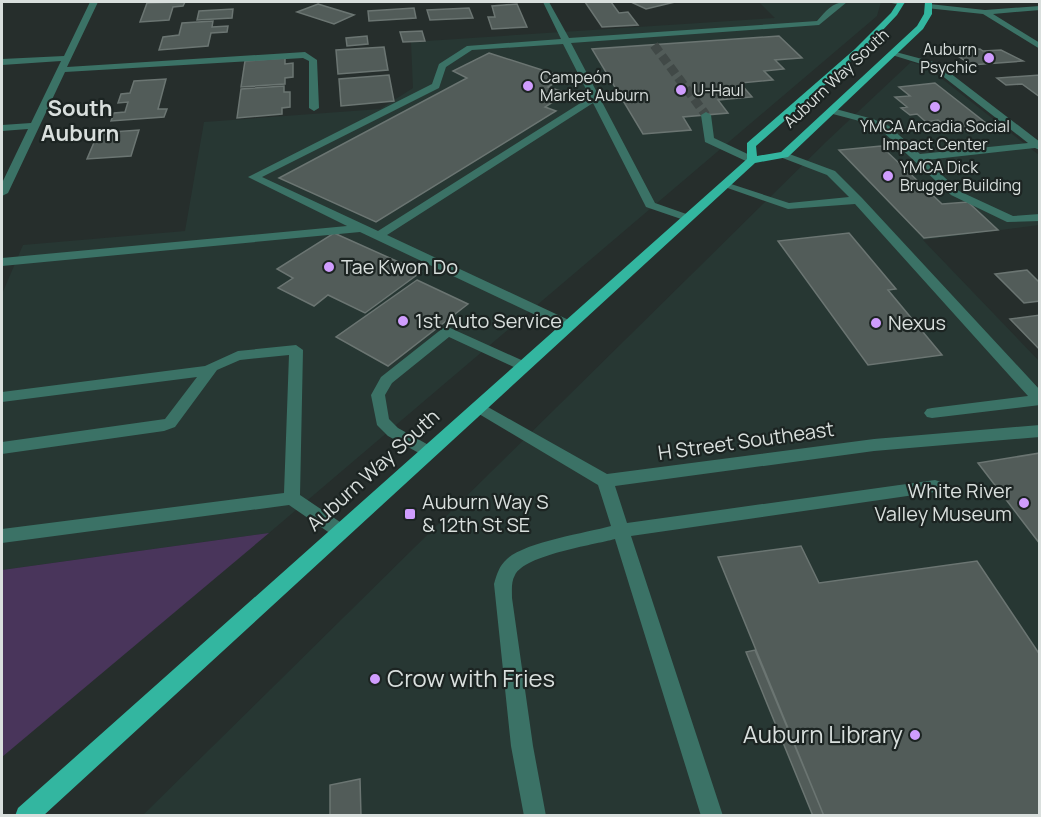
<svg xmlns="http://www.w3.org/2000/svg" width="1041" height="817" font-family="Manrope,sans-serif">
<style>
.built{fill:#273733}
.green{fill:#49355b}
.building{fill:#525c59;stroke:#6b7572;stroke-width:1.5}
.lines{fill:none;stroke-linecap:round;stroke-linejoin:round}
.minor-tunnel{stroke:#414947;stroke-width:9;stroke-dasharray:9 4.5;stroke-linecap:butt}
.minor{fill:#3b7266;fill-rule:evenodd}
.major{fill:#33b6a0;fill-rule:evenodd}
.poi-dot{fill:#d09dfe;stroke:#1c2422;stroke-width:2}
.labels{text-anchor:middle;stroke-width:4.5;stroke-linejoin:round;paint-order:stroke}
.far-poi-label{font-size:16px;fill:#d9dfdd;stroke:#1c2422;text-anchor:start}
.far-street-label{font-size:16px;fill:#d9dfdd;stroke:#1c2422}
.poi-label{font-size:20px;fill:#d9dfdd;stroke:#1c2422;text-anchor:start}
.street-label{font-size:20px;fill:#d9dfdd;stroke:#1c2422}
.far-district-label{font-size:22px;font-weight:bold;fill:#d9dfdd;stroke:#1c2422}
.near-poi-label{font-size:24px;fill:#d9dfdd;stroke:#1c2422;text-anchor:start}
</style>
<rect width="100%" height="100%" fill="#262e2c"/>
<path class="built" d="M759 2H881L877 16 269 533 2 570V294L23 245 185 231 204 122 380 109 413 88 411 42 775 18Z
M911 62 927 67 1039 155V225L923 240 1039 361V815L142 816 827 141Z"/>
<path class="green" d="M269 533 2 757V570Z"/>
<path class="building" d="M185 2 183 6 173 7 169 20 140 22 147 3Z
M585 2H611L619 13 628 12 638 25 602 27Z
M631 2H675L646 9Z
M318 4 354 15 334 24 297 12Z
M517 4 527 27 492 29 488 17H495L492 6Z
M414 8 416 18 369 21 368 11Z
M469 8 473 18 430 20 427 10Z
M233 9 232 18 197 20 199 11Z
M213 21 212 27 228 26 227 32 211 33 208 46 159 50 163 37 179 35 182 23Z
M422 31 425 41 403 42 400 32Z
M367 36 368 44 347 46 346 38Z
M779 36 802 58 775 60 784 69 764 71 773 80 740 83 752 97 718 100 728 113 683 117 691 130 643 134 592 49Z
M384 47 388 70 338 74 336 50Z
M980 49 983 51 1001 50 1023 61 971 65 951 51Z
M489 53 564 77 548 87 567 93 545 107 556 111 376 222 279 178 467 78 453 71Z
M285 58V64L293 63V77L285 78V84L241 87 245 61Z
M389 75 394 101 341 106 339 79Z
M1040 75V97L1022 84 1006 85 997 78Z
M166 79 158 109H167L164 117 111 121 114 113 125 112 128 102 118 103 121 94 130 93 134 81Z
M935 83 991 127 951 131 938 120 926 122 917 114 910 115 901 108 907 107 895 97 910 96 899 87Z
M284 86V92H290V107L282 108V114L237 118 241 89Z
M139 130 131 156 87 159 98 133Z
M881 146 942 204 968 202 998 230 924 238 839 150Z
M334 233 421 272 365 313 328 295 314 306 278 288 293 278 277 269Z
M849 233 896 289 888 290 942 355 868 365 778 241Z
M1027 270 1040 283V301L1024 303 995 274Z
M417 280 468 304 388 366 336 337Z
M1040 315V350L1010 319Z
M1040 453V544L978 463Z
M801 546 819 583 977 561 1040 655V816H824L718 557Z
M755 650 824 816H813L746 652Z
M360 779 361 816H330V785Z"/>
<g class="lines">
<path class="minor-tunnel" d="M654 45 706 115"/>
<path class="minor" d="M90 2H98L67 67 305 52 317 60 319 108 314 111 309 108V61L303 58 65 72 8 193 2 196V183L28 129 2 131V125L31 123 61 61 2 65V59L64 56Z
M543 2H549L569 38 817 21C826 11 833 1 847 2L819 25 571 43 655 203 692 216V220H684L646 207 593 103 387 235 573 322 575 325 573 328H563L360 232 2 266V258L347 226 248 177 432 84 439 64 467 46 561 39ZM563 44 590 97 378 231 262 177 439 88 446 67 472 50Z
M887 2H904L905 3 901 5Z
M929 4 985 10 1040 6V10L993 14 1040 43V49L983 14 926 8 925 6Z
M892 51 937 63 1040 142V150L1035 148 926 160 959 191 1013 216 1040 214V221L1007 222 951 195 881 130 867 123 829 113 827 111 832 108 873 119 889 126 920 154 1028 143 931 67 892 55Z
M706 112 711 115 714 138 756 158V162H748L705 142 701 115Z
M784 152 835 171 862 198 1040 390V405L932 418 927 417 924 413 927 409 932 408 1028 396 855 204 788 209 719 185 724 182 728 183 789 203 849 197 827 175 780 157V153Z
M448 327 528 363 530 366 523 371 518 369 449 337 392 383 385 395 389 419 398 428 434 448 436 452 434 456 428 458 388 436 377 425 371 395 381 377 443 328Z
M296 345 303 350 300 495 346 526 349 531 346 536 340 538 334 536 289 505 2 543V529L284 493 289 355 240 360 217 370 175 427 164 431 2 454V442L165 419 197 377 2 402V392L205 366 238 351Z
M479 402 607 474 874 439 1040 425V437L874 451 615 486 627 523 935 480 941 482 943 486 941 490 935 492 631 536 723 816H701L615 539C593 545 525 555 515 575 511 582 512 590 512 598L533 746 546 816H524L511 746 494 584C497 574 499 566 507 559 525 542 586 533 611 526L598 485 474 411 472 407Z"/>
<path class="major" d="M898 2H905L897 15 861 53 756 146 757 156 781 152 793 141 917 26 924 14 925 2H932V14L923 29 788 157 755 163 43 816H15L18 808 747 159V143L855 49 891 13Z"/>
</g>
<g class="poi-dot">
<circle cx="989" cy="58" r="6"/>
<circle cx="528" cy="86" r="6"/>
<circle cx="681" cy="90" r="6"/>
<circle cx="935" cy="107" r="6"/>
<circle cx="888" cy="176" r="6"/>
<circle cx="329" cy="267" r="6"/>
<circle cx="403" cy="321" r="6"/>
<circle cx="876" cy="323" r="6"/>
<circle cx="1024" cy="503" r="6"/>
<rect x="404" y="508" width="12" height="12" rx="3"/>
<circle cx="375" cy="679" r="6"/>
<circle cx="915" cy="735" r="6"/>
</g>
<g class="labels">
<g class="far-poi-label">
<text x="977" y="55" text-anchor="end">Auburn<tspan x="977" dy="18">Psychic</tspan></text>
<text x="540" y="83">Campeón<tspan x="540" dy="18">Market Auburn</tspan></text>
<text x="693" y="96">U-Haul</text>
<text x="935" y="132" text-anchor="middle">YMCA Arcadia Social<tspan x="935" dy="18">Impact Center</tspan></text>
<text x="900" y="173">YMCA Dick<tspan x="900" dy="18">Brugger Building</tspan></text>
</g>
<g class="far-street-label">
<text transform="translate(836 78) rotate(-43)" y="6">Auburn Way South</text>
</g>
<g class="poi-label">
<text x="341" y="274">Tae Kwon Do</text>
<text x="415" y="328">1st Auto Service</text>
<text x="888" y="330">Nexus</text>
<text x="1012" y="498" text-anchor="end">White River<tspan x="1012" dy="23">Valley Museum</tspan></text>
<text x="422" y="509">Auburn Way S<tspan x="422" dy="23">&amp; 12th St SE</tspan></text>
</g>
<g class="street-label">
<text transform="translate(746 441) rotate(-8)" y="7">H Street Southeast</text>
<text transform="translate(373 470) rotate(-42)" y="7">Auburn Way South</text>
</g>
<g class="far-district-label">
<text x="80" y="116">South<tspan x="80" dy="25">Auburn</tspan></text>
</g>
<g class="near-poi-label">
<text x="387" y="687">Crow with Fries</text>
<text x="903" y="743" text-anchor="end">Auburn Library</text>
</g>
</g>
<rect width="1041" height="817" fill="none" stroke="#d9dfdd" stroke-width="6"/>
</svg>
